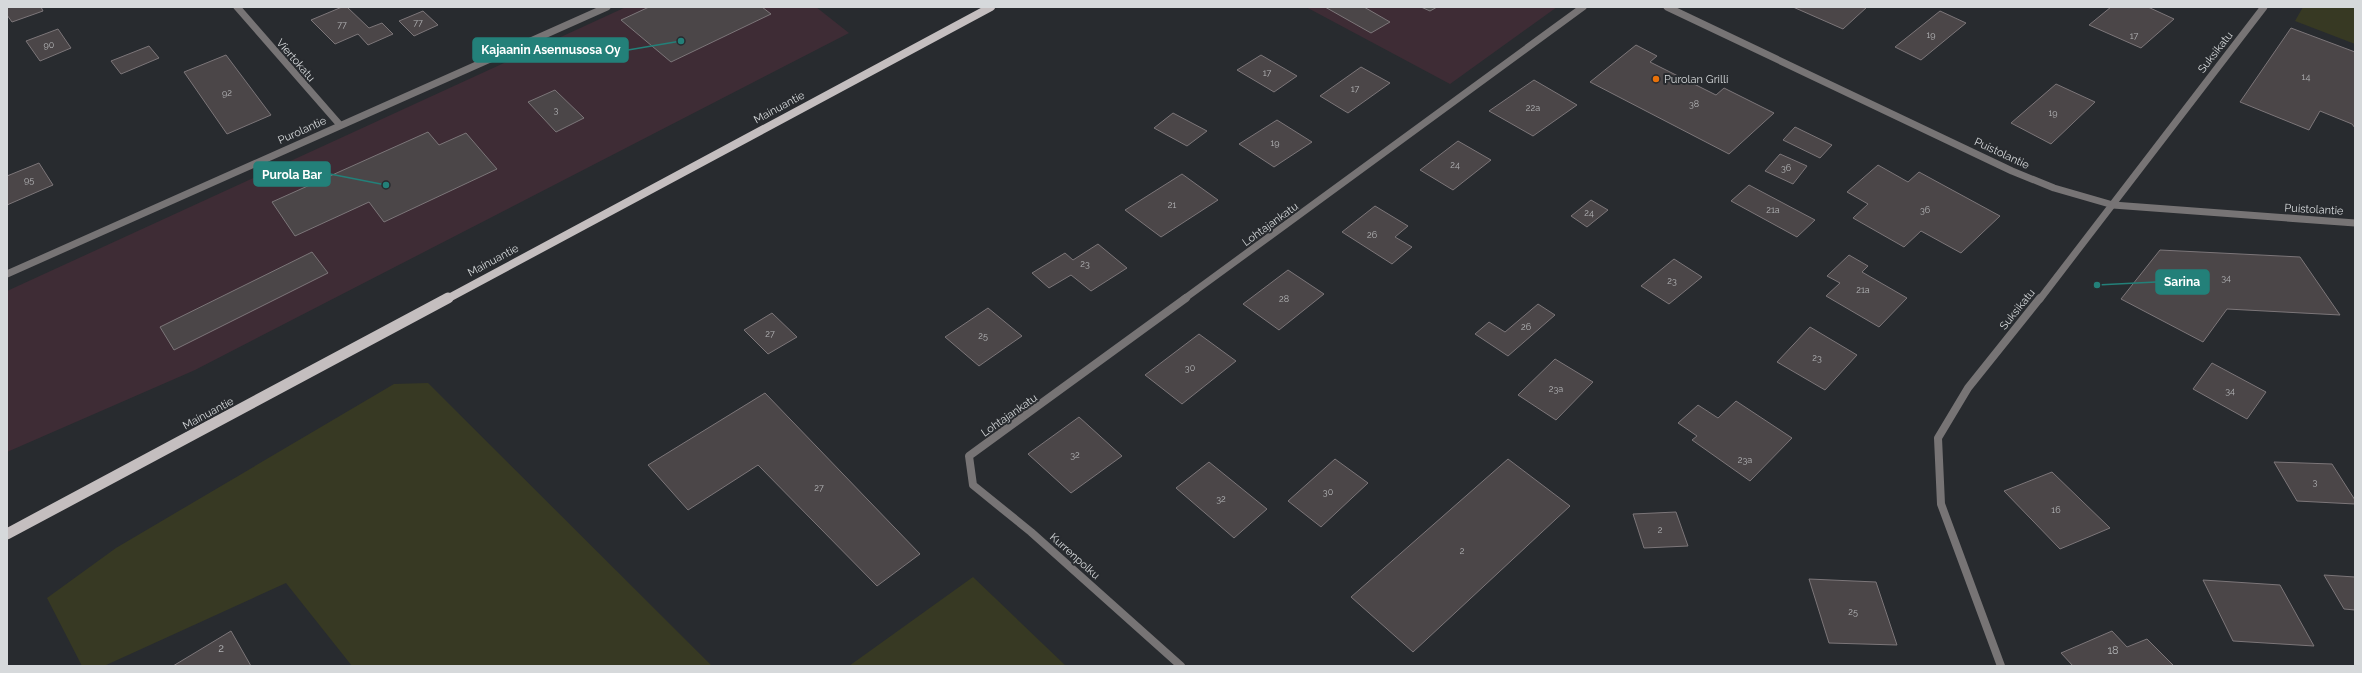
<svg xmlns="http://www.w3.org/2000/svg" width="2362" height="673" font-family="Raleway,sans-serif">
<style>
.commercial{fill:#3e2c35}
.green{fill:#373923}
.building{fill:#4b4648;stroke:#7c7679}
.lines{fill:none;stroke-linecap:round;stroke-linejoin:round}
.minor-far1{stroke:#777475;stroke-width:7}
.minor{stroke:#777475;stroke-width:8}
.tertiary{stroke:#777475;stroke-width:7}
.primary-far1{stroke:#c4bebf;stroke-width:8}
.primary{stroke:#c4bebf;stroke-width:11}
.food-dot{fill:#e8710a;stroke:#282b2f;stroke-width:1.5}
.labels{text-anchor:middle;stroke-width:4;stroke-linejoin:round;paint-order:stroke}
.number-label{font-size:9px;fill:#b3b4b6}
.street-label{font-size:11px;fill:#d6d9db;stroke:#282b2f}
.poi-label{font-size:11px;fill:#d6d9db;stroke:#282b2f;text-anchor:start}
.near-number-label{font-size:11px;fill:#b3b4b6}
.leader{fill:none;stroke:#238079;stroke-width:1.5}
.callout-dot{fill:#238079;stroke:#282b2f;stroke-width:1.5}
.callout{fill:#238079;stroke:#238079;stroke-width:1.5}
.callout-label{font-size:12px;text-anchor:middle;font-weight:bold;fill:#fff}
</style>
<rect width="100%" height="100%" fill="#282b2f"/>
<path class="commercial" d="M626 7H816L849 33 195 370 7 452V291Z
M1306 7H1557L1450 84Z"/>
<path class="green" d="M2303 7H2355V44L2295 21Z
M428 383 712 666H352L286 583 104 666H82L47 598 116 548 394 384Z
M973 577 1066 666H849Z"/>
<path class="building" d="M7 7H41L43 11 12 22 7 15Z
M342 7H347L369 28 382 23 393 34 368 45 358 34 335 44 311 20Z
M649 7H762L771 14 671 62 621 20Z
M1325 7H1364L1390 22 1371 33Z
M1421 7H1437L1430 11Z
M1793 7H1867L1843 29Z
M2111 7H2148L2174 19 2141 48 2089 25Z
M423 11 438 25 414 36 399 21Z
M1940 11 1966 23 1921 60 1895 47Z
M2291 28 2355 52V128L2352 124 2320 111 2309 130 2240 102Z
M58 29 71 48 40 61 26 41Z
M1636 45 1657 56 1650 62 1716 95 1724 88 1774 113 1729 154 1590 82Z
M149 46 159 58 121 74 111 61Z
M226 55 271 115 227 134 184 72Z
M1261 55 1297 76 1274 92 1237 70Z
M1361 67 1390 83 1348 113 1320 96Z
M1534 80 1577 105 1533 136 1489 111Z
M2056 84 2095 102 2051 144 2011 123Z
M555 90 584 118 556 132 528 102Z
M1173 113 1207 131 1187 146 1154 128Z
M1277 120 1312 142 1274 167 1239 144Z
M1795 127 1832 145 1820 158 1783 140Z
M428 132 439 145 466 133 497 169 384 222 369 202 295 236 272 202Z
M1458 141 1491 160 1453 190 1420 170Z
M1780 154 1807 166 1793 184 1765 171Z
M39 163 53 185 7 205V176Z
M1878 165 1908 182 1919 172 2000 216 1961 253 1921 231 1904 247 1853 218 1868 204 1847 192Z
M1182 174 1218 200 1161 237 1125 210Z
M1749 185 1815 220 1797 237 1731 201Z
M1591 200 1608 210 1587 227 1571 216Z
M1375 206 1408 226 1395 237 1412 247 1392 264 1342 232Z
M1098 244 1127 268 1091 291 1071 275 1049 288 1032 273 1065 253 1073 260Z
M2160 250 2300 257 2340 315 2227 309 2203 342 2121 299Z
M312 252 328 273 174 350 160 327Z
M1849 255 1868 266 1862 272 1907 298 1879 327 1826 296 1840 283 1827 276Z
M1674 259 1702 277 1669 304 1641 286Z
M1288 270 1324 294 1279 330 1243 304Z
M1538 304 1555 315 1508 356 1475 334 1489 322 1505 332Z
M988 308 1022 336 979 366 945 337Z
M772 313 797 337 768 354 744 330Z
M1810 327 1857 355 1825 390 1777 362Z
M1199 334 1236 361 1182 404 1145 375Z
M1555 359 1593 382 1556 420 1518 395Z
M2212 363 2266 392 2247 419 2193 389Z
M765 393 920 554 877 586 758 465 688 510 648 465Z
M1736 401 1792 438 1750 481 1692 440 1697 436 1678 423 1698 405 1718 418Z
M1079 417 1122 456 1071 493 1028 454Z
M1335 459 1368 483 1321 527 1288 501Z
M1508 459 1570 506 1413 652 1351 597Z
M1209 462 1267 509 1234 538 1176 488Z
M2274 462 2332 464 2355 500V504L2297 501Z
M2052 472 2110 528 2060 549 2004 491Z
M1676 512 1688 546 1644 548 1633 514Z
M2324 575 2355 577V610L2344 609Z
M1809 579 1876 582 1897 645 1829 643Z
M2203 580 2280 585 2314 646 2233 641Z
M231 631 251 666H173Z
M2112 631 2127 647 2147 639 2174 666H2073L2061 653Z"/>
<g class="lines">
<path class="minor-far1" d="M237 7 340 125
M7 274 607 7
M1184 299 1583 7
M2040 299 2264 7"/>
<path class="minor" d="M1181 666 1031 532 973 485 969 456 1186 298
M2001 666 1941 504 1938 438 1968 388 2040 298"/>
<path class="tertiary" d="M1667 7 2012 171 2054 188 2113 205 2355 223"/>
<path class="primary-far1" d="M447 299 991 7"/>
<path class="primary" d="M7 534 448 298"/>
</g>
<circle class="food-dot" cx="1656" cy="79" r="4"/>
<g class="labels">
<g class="number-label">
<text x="418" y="26">77</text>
<text x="342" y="28">77</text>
<text x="1931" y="38">19</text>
<text x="2134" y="39">17</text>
<text x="49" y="48">90</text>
<text x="1267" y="76">17</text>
<text x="2306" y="80">14</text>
<text x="1355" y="92">17</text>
<text x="227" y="96">92</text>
<text x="1694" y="107">38</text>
<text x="1533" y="111">22a</text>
<text x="556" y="113">3</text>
<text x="2053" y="116">19</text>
<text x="1275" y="146">19</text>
<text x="1455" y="168">24</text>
<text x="1786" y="171">36</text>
<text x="29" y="183">95</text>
<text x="1172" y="208">21</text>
<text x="1773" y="213">21a</text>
<text x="1925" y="213">36</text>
<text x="1589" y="216">24</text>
<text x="1372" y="238">26</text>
<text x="1085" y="267">23</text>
<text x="2226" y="281">34</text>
<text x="1672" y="284">23</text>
<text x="1863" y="293">21a</text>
<text x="1284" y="302">28</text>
<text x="1526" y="330">26</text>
<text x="770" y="337">27</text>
<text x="983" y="339">25</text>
<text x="1817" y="361">23</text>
<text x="1190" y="371">30</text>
<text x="1556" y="392">23a</text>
<text x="2230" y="394">34</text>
<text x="1075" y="458">32</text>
<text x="1745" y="463">23a</text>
<text x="2315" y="485">3</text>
<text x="819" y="491">27</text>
<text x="1328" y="495">30</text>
<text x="1221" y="502">32</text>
<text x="2056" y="513">16</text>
<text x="1660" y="533">2</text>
<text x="1462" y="554">2</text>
<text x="1853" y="615">25</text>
</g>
<g class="street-label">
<text transform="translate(2215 52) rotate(-52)" y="4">Suksikatu</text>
<text transform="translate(296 60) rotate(49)" y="4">Viertokatu</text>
<text transform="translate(779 107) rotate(-28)" y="4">Mainuantie</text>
<text transform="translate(302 130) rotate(-24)" y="4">Purolantie</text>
<text transform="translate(2002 153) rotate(25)" y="4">Puistolantie</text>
<text transform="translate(2314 209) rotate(3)" y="4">Puistolantie</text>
<text transform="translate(1270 224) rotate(-36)" y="4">Lohtajankatu</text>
<text transform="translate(493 260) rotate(-28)" y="4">Mainuantie</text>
<text transform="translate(2017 309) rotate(-51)" y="4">Suksikatu</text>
<text transform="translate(208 413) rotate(-28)" y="4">Mainuantie</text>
<text transform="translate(1009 415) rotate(-35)" y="4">Lohtajankatu</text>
<text transform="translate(1075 556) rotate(42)" y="4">Kurrenpolku</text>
</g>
<g class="poi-label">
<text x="1664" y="83">Purolan Grilli</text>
</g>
<g class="near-number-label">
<text x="221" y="652">2</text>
<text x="2113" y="654">18</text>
</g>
</g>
<path class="leader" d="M681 41L628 50M386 185L330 174M2097 285L2156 282"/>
<g class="callout-dot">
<circle cx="681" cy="41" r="4"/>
<circle cx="386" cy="185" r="4"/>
<circle cx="2097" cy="285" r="4"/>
</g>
<g class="callout">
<rect x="473" y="38" width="155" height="24" rx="4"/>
<rect x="254" y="162" width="76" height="24" rx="4"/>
<rect x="2156" y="270" width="53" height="24" rx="4"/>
</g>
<g class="callout-label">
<text x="551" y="54">Kajaanin Asennusosa Oy</text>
<text x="292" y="179">Purola Bar</text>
<text x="2182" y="286">Sarina</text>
</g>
<rect width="2362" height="673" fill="none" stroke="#d6d9db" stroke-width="16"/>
</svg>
